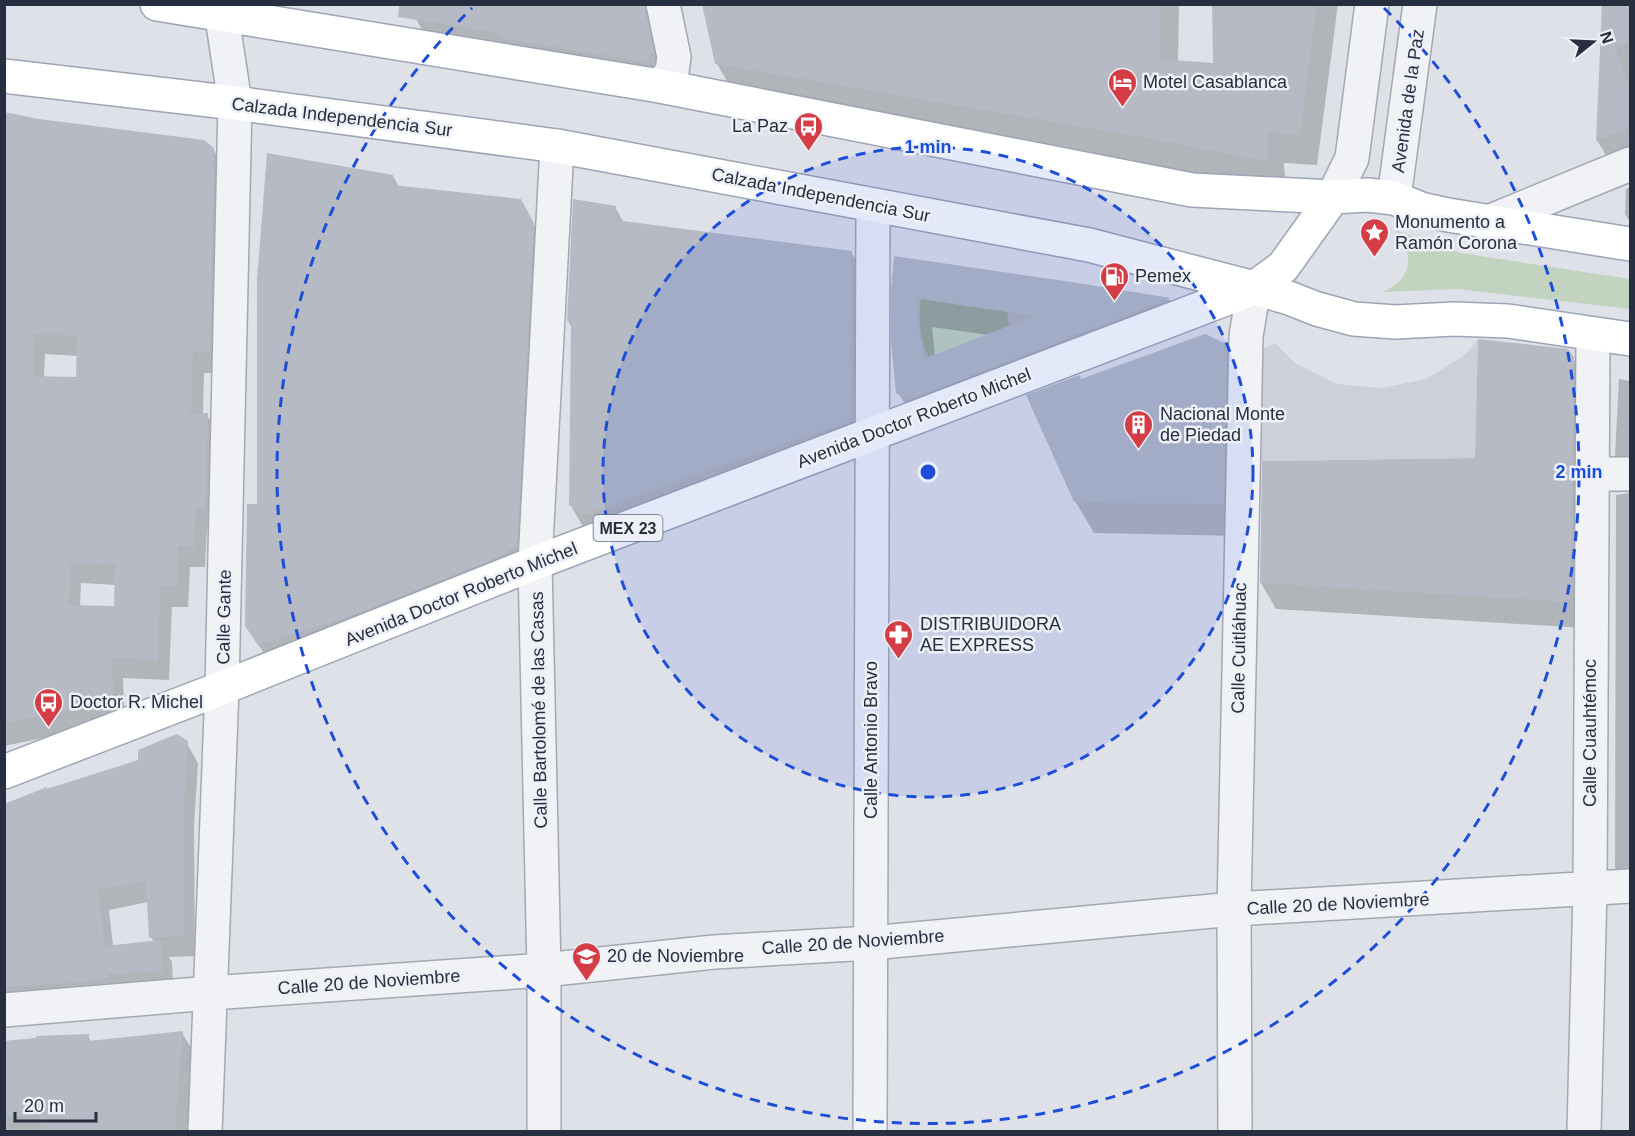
<svg xmlns="http://www.w3.org/2000/svg" width="1635" height="1136" font-family="Arial,sans-serif">
<style>
.built{fill:#ccd0da}
.green{fill:#c2d3bf}
.shadow{fill:#0003;fill-rule:evenodd}
.building{fill:#b5bac5;fill-rule:evenodd}
.lines{fill:none;stroke-linecap:round;stroke-linejoin:round}
.minor-casing{stroke:#a3a8b2;stroke-width:36}
.major-casing{stroke:#9da4b5;stroke-width:36}
.minor{stroke:#f1f2f6;stroke-width:33}
.major{stroke:#fff;stroke-width:33}
.ring{fill:none;stroke:#1d4ed8;stroke-width:3;stroke-dasharray:10 8}
.labels{text-anchor:middle;stroke-width:5;stroke-linejoin:round;paint-order:stroke}
.shield{fill:#edf0f6;stroke:#626877;stroke-width:1.5}
.shield-label{font-size:16px;font-weight:bold;fill:#272e40}
.poi-label{font-size:18px;fill:#272e40;stroke:#edf0f6;text-anchor:start}
.street-label{font-size:18px;fill:#272e40;stroke:#edf0f6}
.centre{fill:#1d4ed8;stroke:#edf0f6;stroke-width:3}
.ring-label{font-size:18px;text-anchor:middle;font-weight:bold;fill:#1d4ed8;stroke:#edf0f6;stroke-width:5;stroke-linejoin:round;paint-order:stroke}
</style>
<rect width="100%" height="100%" fill="#dee1e8"/>
<path class="built" d="M1478 339 1475 458 1260 461V350L1275 343 1296 364 1337 384 1382 388 1426 379 1465 355Z"/>
<path class="green" d="M1395 230 1461 253 1630 279V309L1458 289 1382 292C1412 281 1416 253 1395 230Z
M921 299 1007 312 1009 326 928 357C920 337 918 321 921 299Z"/>
<path class="shadow" d="M418 4H661L670 82 433 49 416 19Z
M704 4H1179L1178 62 1214 64V4H1338L1317 165 1284 163 1286 192 735 95 717 64Z
M1603 4H1630V154L1610 162 1597 140Z
M4 114 213 149 225 170 221 373H204L203 414 207 415 219 435 216 529H207L205 567H190L188 607H172L169 680 123 678 125 721 4 746ZM45 354 78 356V378L44 377ZM81 583 116 585 115 608 80 607Z
M393 176 399 187 520 201 549 251 531 573 275 670 246 626 258 506Z
M1630 187V222L1625 214 1626 189Z
M615 207 624 223 851 252 863 272 862 441 598 534 582 525 570 504 572 328 568 321Z
M1071 283 1170 300 1187 328 915 422 898 392 893 291ZM932 327 989 335 935 356Z
M1226 345 1245 378 1241 536 1094 533 1075 501 1081 381Z
M1573 358 1589 385 1584 628 1276 609 1261 583 1476 460Z
M1619 379 1630 381V479L1615 455Z
M1630 493V891H1629L1615 867 1616 495Z
M186 742 198 763 194 826 195 956 169 957 172 962 173 990 4 1009V808L139 761ZM148 902 151 937 154 942 113 946 109 910Z
M182 1033 195 1054 187 1132H4V1043L88 1036 91 1042Z"/>
<path class="building" d="M399 4H645L654 52 645 62 500 38V33L398 17Z
M702 4H1161L1160 59 1213 63 1212 4H1317L1300 135 1267 132 1269 162 1158 140 715 64Z
M1602 4H1630V42L1615 47 1630 89V127L1596 141Z
M4 112 39 119 204 140 214 148 210 353 193 352 191 413H208L205 509H196L194 547 178 546 177 587 160 586 158 660 112 658 114 701 4 724ZM34 334 77 336 76 377 33 376ZM70 563 115 565 114 606 69 605Z
M267 153 393 175V185L521 199 534 223 517 546 487 562 356 614 258 645 245 626 247 504H257V280Z
M573 199 616 206V220L852 251 851 421 700 473 585 515 569 505 571 321H567Z
M894 256 1071 282 1171 298 908 400 896 393 891 341V291ZM916 298 1035 316 923 359Z
M1205 334 1227 344 1224 504 1074 502 1026 395 1080 375 1081 379Z
M1478 339 1568 349 1574 357 1570 602 1260 583 1262 461 1475 458Z
M177 734 188 741 184 805V936L149 938 146 881 98 890 105 946 161 940 162 971 108 974V978L71 983 4 987V804L47 787V789L138 760V750Z
M183 1031 175 1131H41L40 1114 4 1117V1041L36 1038V1036L89 1034V1041Z"/>
<g class="lines">
<defs>
<path id="minor" d="M660 86 672 72 674 57 663 4
M1333 197 1352 158 1372 4
M1394 198 1420 4
M1486 223 1630 164
M1592 474H1630
M4 1010 211 993 544 970 714 952 871 943 1234 909 1630 886
M205 1132 222 688 235 103 220 4
M544 1132V970L535 563 557 146
M870 1132 873 205
M1235 1132 1234 909 1246 336 1254 288
M1584 1132 1590 890 1593 335"/>
<path id="major" d="M157 4 660 86 1192 190 1333 197 1368 195 1394 198 1421 209 1448 215 1630 244
M4 76 235 103 557 146 1089 245 1254 288 1289 298 1317 309 1354 319 1395 322 1454 319 1508 321 1630 339
M4 772 222 688 535 563 1254 288 1283 267 1333 197"/>
</defs>
<use href="#minor" class="minor-casing"/>
<use href="#major" class="major-casing"/>
<use href="#minor" class="minor"/>
<use href="#major" class="major"/>
</g>
<circle cx="928" cy="472" r="325" fill="#1d4ed8" fill-opacity=".12"/>
<g class="ring">
<circle cx="928" cy="472" r="325"/>
<path d="M1384 8A651 651 0 1 1 472 8"/>
</g>
<defs>
<symbol id="hotel-pin" viewBox="-11 -11 22 30"><path d="M0 17L-7.5 6A9.5 9.5 0 1 1 7.5 6Z" fill="#d43d46" stroke="#edf0f6"/><path d="M-6-4.5h1.5V1H6V5H4.5V3h-9V5H-6ZM-4 0a1.8 1.8 0 1 1 3.6 0ZM.5 0V-2.5h3Q6-2.5 6 0Z" fill="#fff"/></symbol>
<symbol id="bus-pin" viewBox="-11 -11 22 30"><path d="M0 17L-7.5 6A9.5 9.5 0 1 1 7.5 6Z" fill="#d43d46" stroke="#edf0f6"/><path d="M-5-6H5V4H4V6H2V4H-2V6H-4V4H-5ZM-3.5-4V0h7V-4ZM-3.5 1.2v1.5H-2V1.2ZM2 1.2v1.5H3.5V1.2Z" fill="#fff"/></symbol>
<symbol id="sight-pin" viewBox="-11 -11 22 30"><path d="M0 17L-7.5 6A9.5 9.5 0 1 1 7.5 6Z" fill="#d43d46" stroke="#edf0f6"/><path d="M0-6L1.8-2.2L6-1.7L2.9 1.2L3.7 5.4L0 3.3L-3.7 5.4L-2.9 1.2L-6-1.7L-1.8-2.2Z" fill="#fff"/></symbol>
<symbol id="fuel-pin" viewBox="-11 -11 22 30"><path d="M0 17L-7.5 6A9.5 9.5 0 1 1 7.5 6Z" fill="#d43d46" stroke="#edf0f6"/><path d="M-5.5-6h7V0h2V4h1.3V-2.5L3-4.5l.8-.8L6-3V5H2.5V1h-1V6h-7ZM-4.2-4.7v3.2H.2V-4.7Z" fill="#fff"/></symbol>
<symbol id="building-pin" viewBox="-11 -11 22 30"><path d="M0 17L-7.5 6A9.5 9.5 0 1 1 7.5 6Z" fill="#d43d46" stroke="#edf0f6"/><path d="M-4-6H4V6H1V3H-1V6H-4ZM-2.5-4.3h1.7v1.8h-1.7ZM.8-4.3h1.7v1.8H.8ZM-2.5-1h1.7V.8h-1.7ZM.8-1h1.7V.8H.8Z" fill="#fff"/></symbol>
<symbol id="pharmacy-pin" viewBox="-11 -11 22 30"><path d="M0 17L-7.5 6A9.5 9.5 0 1 1 7.5 6Z" fill="#d43d46" stroke="#edf0f6"/><path d="M-2-6h4v4h4v4h-4v4h-4v-4h-4v-4h4Z" fill="#fff"/></symbol>
<symbol id="school-pin" viewBox="-11 -11 22 30"><path d="M0 17L-7.5 6A9.5 9.5 0 1 1 7.5 6Z" fill="#d43d46" stroke="#edf0f6"/><path d="M0-5L7-2L0 1L-7-2ZM-4 1L0 2.5L4 1V4Q0 6-4 4Z" fill="#fff"/></symbol>
</defs>
<g fill-rule="evenodd">
<use href="#hotel-pin" x="1106" y="66" width="33" height="45"/>
<use href="#bus-pin" x="792" y="110" width="33" height="45"/>
<use href="#sight-pin" x="1358" y="216" width="33" height="45"/>
<use href="#fuel-pin" x="1098" y="260" width="33" height="45"/>
<use href="#building-pin" x="1122" y="408" width="33" height="45"/>
<use href="#pharmacy-pin" x="882" y="618" width="33" height="45"/>
<use href="#bus-pin" x="32" y="686" width="33" height="45"/>
<use href="#school-pin" x="570" y="940" width="33" height="45"/>
</g>
<g class="labels">
<rect class="shield" x="593.5" y="515" width="69" height="26" rx="4.5"/>
<g class="shield-label">
<text x="628" y="534">MEX 23</text>
</g>
<g class="poi-label">
<text x="1143" y="88">Motel Casablanca</text>
<text x="788" y="132" text-anchor="end">La Paz</text>
<text x="1395" y="228">Monumento a<tspan x="1395" dy="21">Ramón Corona</tspan></text>
<text x="1135" y="282">Pemex</text>
<text x="1160" y="420">Nacional Monte<tspan x="1160" dy="21">de Piedad</tspan></text>
<text x="920" y="630">DISTRIBUIDORA<tspan x="920" dy="21">AE EXPRESS</tspan></text>
<text x="70" y="708">Doctor R. Michel</text>
<text x="607" y="962">20 de Noviembre</text>
</g>
<g class="street-label">
<text transform="translate(1408 101) rotate(-82)" y="6">Avenida de la Paz</text>
<text transform="translate(342 117) rotate(7)" y="6">Calzada Independencia Sur</text>
<text transform="translate(821 195) rotate(11)" y="6">Calzada Independencia Sur</text>
<text transform="translate(914 418) rotate(-21)" y="6">Avenida Doctor Roberto Michel</text>
<text transform="translate(461 594) rotate(-22)" y="6">Avenida Doctor Roberto Michel</text>
<text transform="translate(224 617) rotate(-89)" y="6">Calle Gante</text>
<text transform="translate(1239 648) rotate(-89)" y="6">Calle Cuitláhuac</text>
<text transform="translate(539 710) rotate(-91)" y="6">Calle Bartolomé de las Casas</text>
<text transform="translate(1590 733) rotate(-90)" y="6">Calle Cuauhtémoc</text>
<text transform="translate(871 740) rotate(-90)" y="6">Calle Antonio Bravo</text>
<text transform="translate(1338 904) rotate(-3)" y="6">Calle 20 de Noviembre</text>
<text transform="translate(853 942) rotate(-4)" y="6">Calle 20 de Noviembre</text>
<text transform="translate(369 982) rotate(-4)" y="6">Calle 20 de Noviembre</text>
</g>
</g>
<circle cx="928" cy="472" r="9" class="centre"/>
<g class="ring-label">
<text x="928" y="153">1 min</text>
<text x="1579" y="478">2 min</text>
</g>
<rect width="1635" height="1136" fill="none" stroke="#272e40" stroke-width="12"/>
<g transform="translate(1593 42) rotate(72)" stroke="#edf0f6" stroke-width="4.5" paint-order="stroke">
<path d="M0-4.5L10 22L0 15L-10 22Z" fill="#272e40"/>
<text y="-9" font-size="16" font-weight="bold" text-anchor="middle" fill="#272e40">N</text>
</g>
<path d="M15 1112v9h81v-9" fill="none" stroke="#272e40" stroke-width="3"/>
<text x="24" y="1112" font-size="18" fill="#272e40" stroke="#edf0f6" stroke-width="4.5" paint-order="stroke">20 m</text>
</svg>
